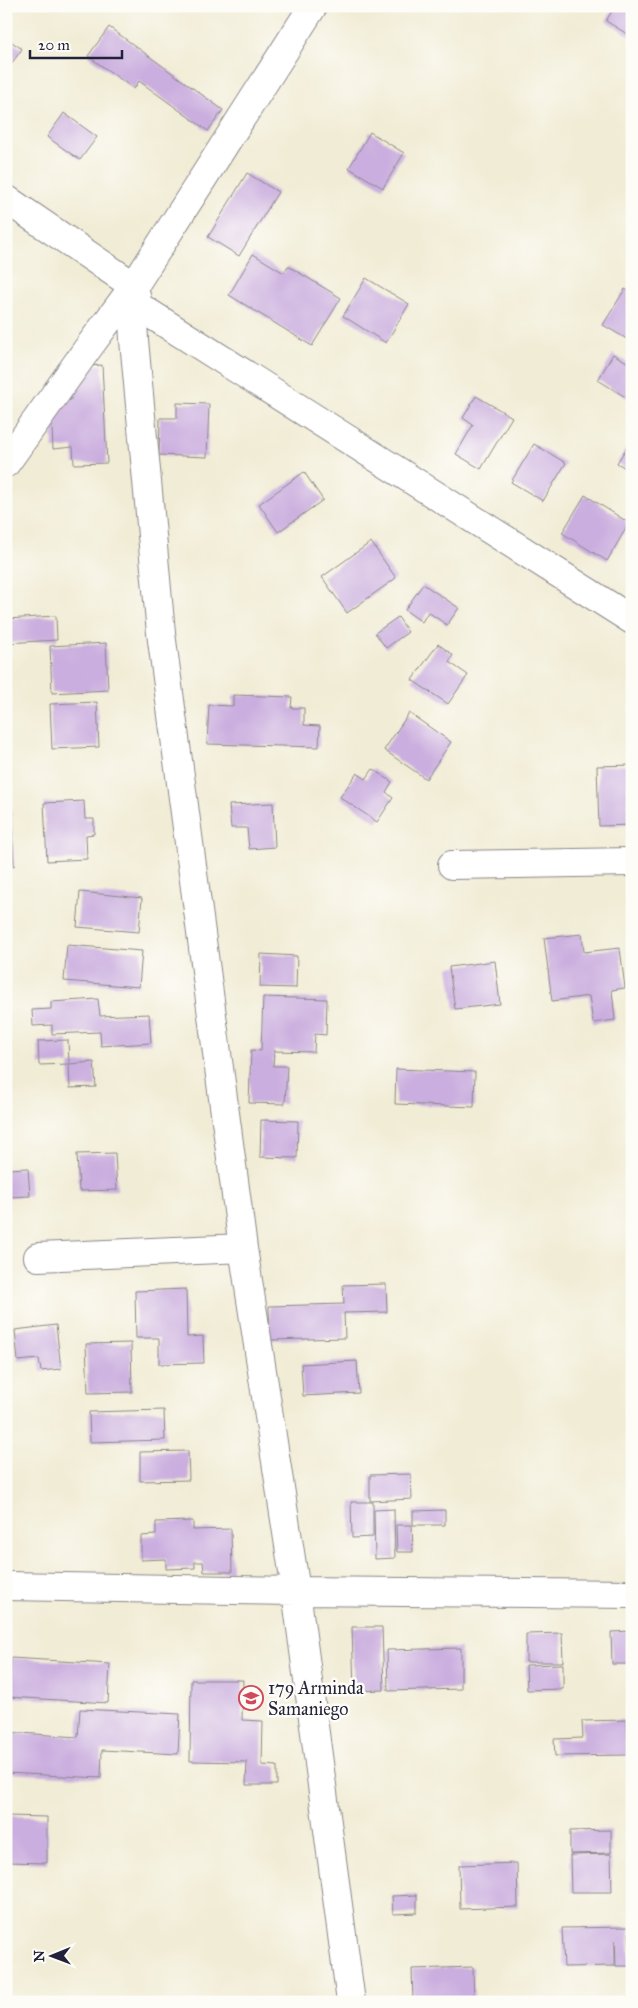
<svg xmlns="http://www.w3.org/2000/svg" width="638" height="2008" font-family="'IM FELL Great Primer',serif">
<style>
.building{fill:#caaedf}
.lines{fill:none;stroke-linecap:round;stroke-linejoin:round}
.minor-casing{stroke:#8a8788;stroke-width:30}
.minor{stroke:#fff;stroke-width:28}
.labels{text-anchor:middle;stroke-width:5;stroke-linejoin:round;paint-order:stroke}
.poi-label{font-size:18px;fill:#22223b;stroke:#fdfcf7;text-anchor:start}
</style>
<rect width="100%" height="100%" fill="#fdfcf7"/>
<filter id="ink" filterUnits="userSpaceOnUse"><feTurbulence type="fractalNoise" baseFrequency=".02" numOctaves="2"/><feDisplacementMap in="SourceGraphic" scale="10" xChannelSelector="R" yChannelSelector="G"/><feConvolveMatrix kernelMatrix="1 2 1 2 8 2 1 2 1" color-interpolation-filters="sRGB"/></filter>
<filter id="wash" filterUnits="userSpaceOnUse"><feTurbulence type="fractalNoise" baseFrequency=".0096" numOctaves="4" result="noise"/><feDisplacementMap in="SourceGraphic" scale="20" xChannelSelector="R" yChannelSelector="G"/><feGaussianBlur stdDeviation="1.12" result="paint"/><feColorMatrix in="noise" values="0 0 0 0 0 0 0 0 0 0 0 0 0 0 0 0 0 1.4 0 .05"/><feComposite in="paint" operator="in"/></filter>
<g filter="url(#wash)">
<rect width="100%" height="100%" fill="#f1ecd5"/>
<g id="blocks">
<path class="building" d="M615 6H632V37L606 21Z
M109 27 223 110 208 131 139 81 134 89 88 56Z
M6 38 22 49 6 71Z
M64 113 97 137 80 160 47 137Z
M370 132 404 153 383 188 349 168Z
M247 173 278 192 239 256 208 237Z
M253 254 284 273 288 266 341 298 312 346 229 295Z
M366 278 409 304 386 343 343 316Z
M625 289 632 293V342L603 325Z
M613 354 632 365V401L598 380Z
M102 365 107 463 74 464 73 447 53 449 51 402 71 400 70 382 77 367Z
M476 396 512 417 481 469 456 454 473 425 463 418Z
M177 403 209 404 207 457 159 455 160 418H177Z
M632 439V472L617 463Z
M534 444 566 463 543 501 511 482Z
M304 472 323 500 278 532 259 504Z
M585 495 629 523 607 561 562 533Z
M371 542 396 578 347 613 322 577Z
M423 584 459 608 447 625 428 612 422 622 405 610Z
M56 616 57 640 6 643V619Z
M398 617 408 632 386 648 375 633Z
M106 643 108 690 52 693 50 646Z
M438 644 453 655 449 662 468 675 448 704 412 680Z
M233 695 292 697 291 708H304V725L320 726 319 747 207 744 209 705 233 706Z
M97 702 99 747 52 749 50 704Z
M409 713 451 742 426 779 384 750Z
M632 765V825L599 826 597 766Z
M373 769 392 782 386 792 393 798 377 822 340 797 357 773 366 779Z
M84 801 85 819H94V834L86 835 87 859 47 861 44 803Z
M273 803 275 847 249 849 247 828H231L229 805Z
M6 807H11L14 866H6Z
M80 892 142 898 139 932 77 927Z
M582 934 584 952 620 948 625 988 612 990 615 1020 593 1023 589 996 552 1001 544 938Z
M67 945 142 951 139 987 64 981Z
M261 954 297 956 296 988 260 987Z
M495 961 500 1004 455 1009 449 967Z
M263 997 327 999 326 1035 315 1034 314 1052 274 1051 273 1066H287L285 1104 249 1103 251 1050 261 1051Z
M98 999 100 1016 149 1014 151 1043 101 1046 100 1032 52 1034V1025L33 1026 32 1010 51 1009V1002Z
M6 1011H8L10 1045H6Z
M68 1040 69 1064 39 1065 38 1041Z
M94 1062 96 1087 70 1088 69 1064Z
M396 1069 475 1072 474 1107 395 1104Z
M261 1120 298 1121 297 1158 260 1157Z
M115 1153 117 1190 79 1191 77 1154Z
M28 1168 30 1196 8 1197V1210H6V1169Z
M386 1284 387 1312 344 1313 345 1338 270 1340 269 1306 344 1304 343 1285Z
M186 1289 187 1337 203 1336 204 1363 159 1364V1338H136L135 1291Z
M56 1325 61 1369 41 1371 39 1359 18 1361 15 1330Z
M131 1343 132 1392 88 1393 86 1344Z
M357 1361 359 1393 303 1396 301 1364Z
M164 1410 165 1440 90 1442 89 1412Z
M188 1451 189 1480 140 1481V1452Z
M411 1474 412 1499 370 1501V1475Z
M351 1502H373V1537L352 1538Z
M394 1509 395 1558 375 1559 374 1510Z
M445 1510V1525H413V1511Z
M193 1521V1530L231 1529 232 1572H204L203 1562H195V1568L166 1569V1559L141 1560V1536L156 1535V1522Z
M396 1525H412L413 1552H397Z
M352 1627H382L384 1690 354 1691Z
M632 1631V1664H612L611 1632Z
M562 1633 563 1662H526V1634Z
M461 1648V1689L388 1691 387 1650Z
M11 1658 110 1664 108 1703 9 1697Z
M563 1664V1689L527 1690 526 1665Z
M191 1680H243L242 1720 263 1721 262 1765 277 1766V1785H246L247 1762 190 1761Z
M80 1709 180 1714 178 1754 102 1750 101 1778 6 1773V1732L78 1737Z
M627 1720 628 1755 555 1756 554 1739 583 1738 582 1721Z
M6 1816 47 1817V1863L6 1862Z
M611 1830V1853L570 1854V1831Z
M611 1854 612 1892H571L570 1855Z
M517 1863 518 1907 460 1909 459 1865Z
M417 1895V1913L393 1914 392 1896Z
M629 1927 630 1966H616L615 1940V1966L564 1967 562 1928Z
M473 1967 474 2002H413L412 1969Z"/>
</g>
</g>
<g filter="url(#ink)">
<use href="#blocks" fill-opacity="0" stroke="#8a8788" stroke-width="1"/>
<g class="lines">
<defs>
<path id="minor" d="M6 199 134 286 138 306 632 620
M138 306 133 321 134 340 161 633 243 1248 296 1591 351 2002
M6 463 88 348 134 286 313 6
M452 865 632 862
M38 1257 243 1248
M6 1586 296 1591 632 1594"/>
</defs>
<use href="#minor" class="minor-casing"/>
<use href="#minor" class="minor"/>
</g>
</g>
<defs>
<symbol id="school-ring" viewBox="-11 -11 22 22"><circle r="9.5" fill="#fdfcf7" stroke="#d1495b" stroke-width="1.5"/><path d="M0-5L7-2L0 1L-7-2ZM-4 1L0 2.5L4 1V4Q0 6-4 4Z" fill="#d1495b"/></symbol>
</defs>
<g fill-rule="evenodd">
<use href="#school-ring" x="237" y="1684" width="28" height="28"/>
</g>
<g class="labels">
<g class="poi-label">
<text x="268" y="1694">179 Arminda<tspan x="268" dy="21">Samaniego</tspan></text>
</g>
</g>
<rect width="638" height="2008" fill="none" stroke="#fdfcf7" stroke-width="25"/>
<g transform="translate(52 1956) rotate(269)" stroke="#fdfcf7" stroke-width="4" paint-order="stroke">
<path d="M0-4L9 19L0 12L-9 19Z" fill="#22223b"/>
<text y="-8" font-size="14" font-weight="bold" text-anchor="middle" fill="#22223b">N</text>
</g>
<path d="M30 50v8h92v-8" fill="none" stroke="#22223b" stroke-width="2.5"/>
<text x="38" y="50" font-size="15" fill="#22223b" stroke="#fdfcf7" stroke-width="4" paint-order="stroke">20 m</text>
</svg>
